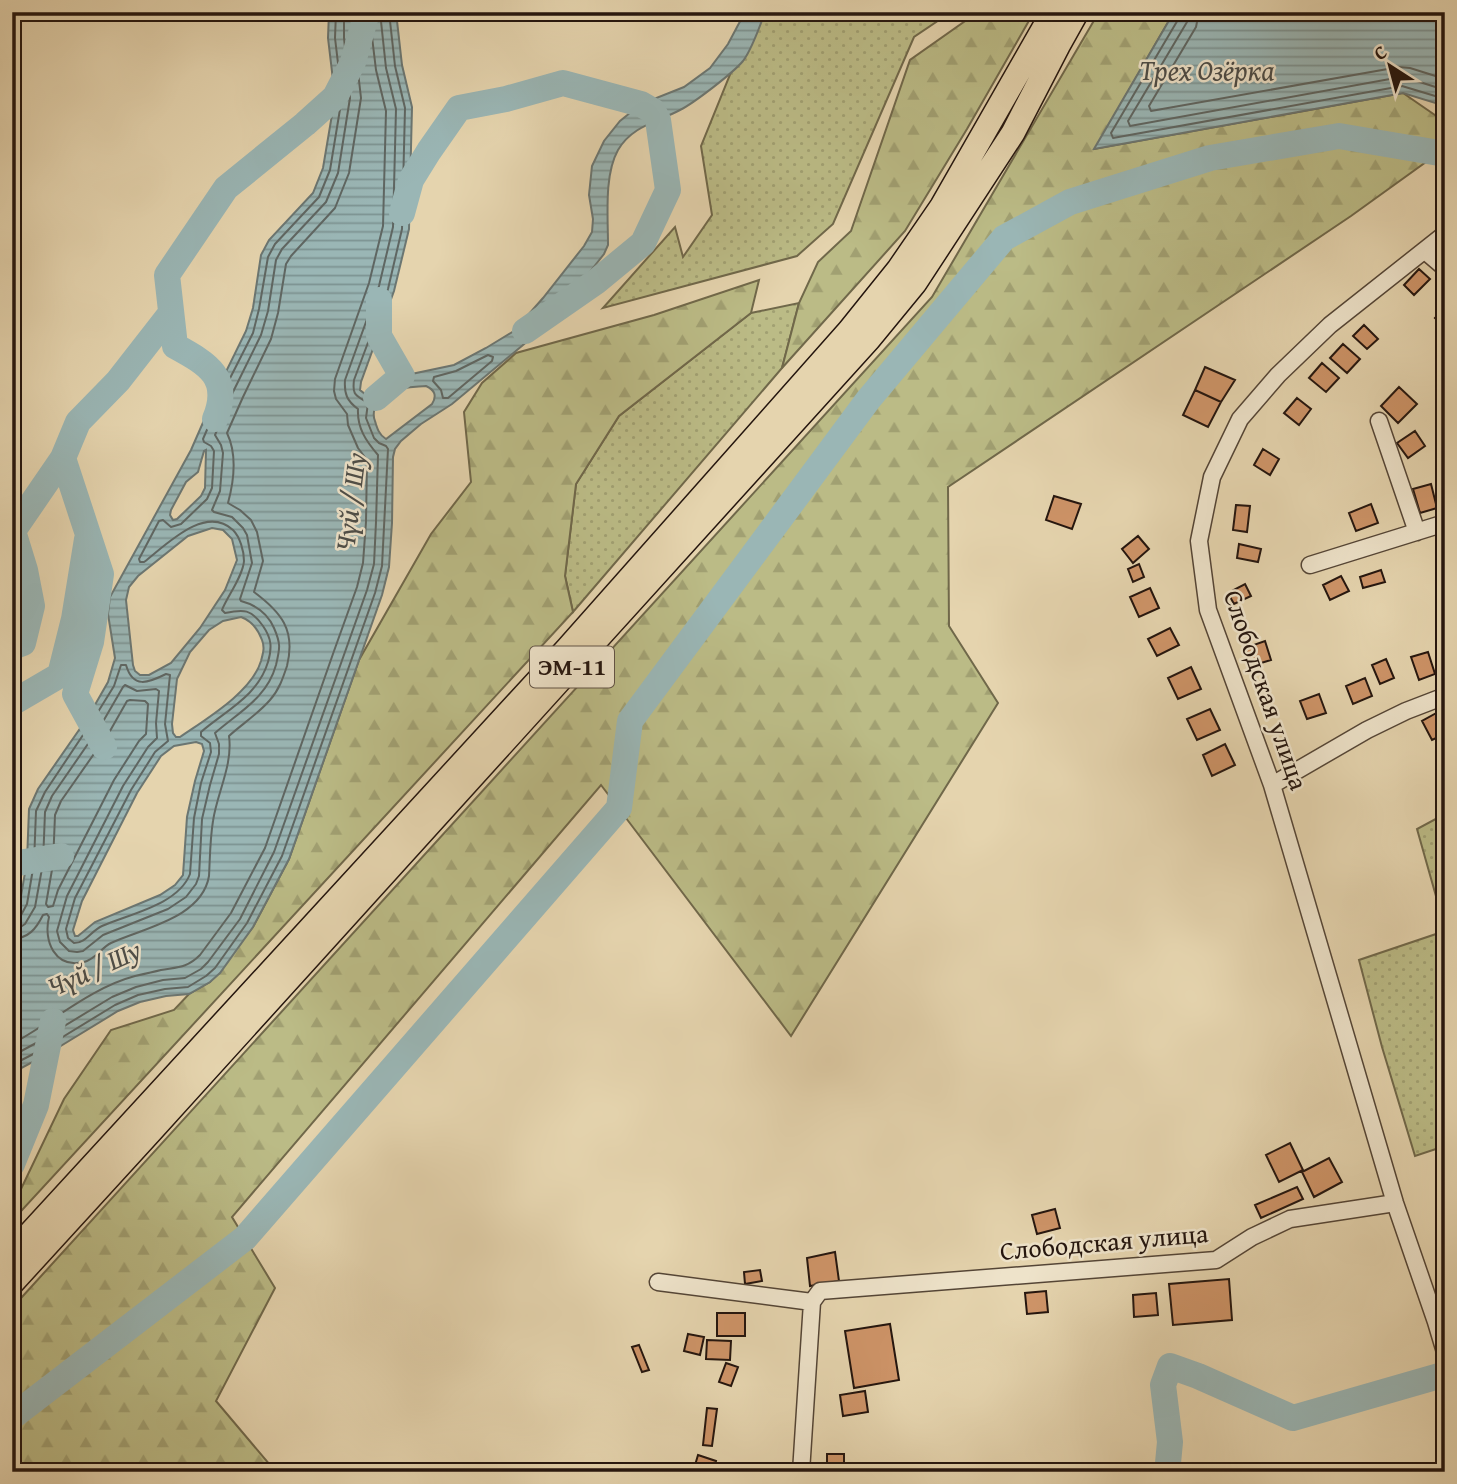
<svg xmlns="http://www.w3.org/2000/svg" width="1457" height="1484" font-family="'Gentium Book Plus',serif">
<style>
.grass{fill:url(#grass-dots);stroke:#70684a;stroke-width:2}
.forest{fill:url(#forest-firs);stroke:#70684a;stroke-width:2}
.water{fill:url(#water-rules);stroke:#6b7672;stroke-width:2;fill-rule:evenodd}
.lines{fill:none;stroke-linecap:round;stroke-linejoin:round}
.shore{stroke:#5f6662;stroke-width:2}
.river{stroke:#9ab6b5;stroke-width:26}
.building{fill:#ce9468;stroke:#24150e;stroke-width:2}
.minor-casing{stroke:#544536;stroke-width:19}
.highway-casing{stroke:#24150e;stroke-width:26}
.minor{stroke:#eee3ca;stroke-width:16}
.highway{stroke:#e5d4ae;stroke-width:23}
.labels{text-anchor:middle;stroke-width:5;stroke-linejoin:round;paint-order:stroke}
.shield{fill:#eee3ca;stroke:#615346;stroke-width:2}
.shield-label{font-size:24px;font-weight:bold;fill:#24150e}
.street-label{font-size:26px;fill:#24150e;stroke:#eee3ca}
.water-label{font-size:28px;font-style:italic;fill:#4d4d48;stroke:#eee3ca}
</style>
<defs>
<pattern id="grass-dots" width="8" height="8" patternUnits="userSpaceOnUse" patternTransform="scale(1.75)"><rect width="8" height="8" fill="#bbbb86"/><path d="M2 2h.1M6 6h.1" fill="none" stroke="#a1a072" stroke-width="1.8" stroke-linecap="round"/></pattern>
<pattern id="forest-firs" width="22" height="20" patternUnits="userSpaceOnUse" patternTransform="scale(1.75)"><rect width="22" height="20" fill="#bbbb86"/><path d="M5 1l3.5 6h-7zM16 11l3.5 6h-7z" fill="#a1a072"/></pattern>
<pattern id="water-rules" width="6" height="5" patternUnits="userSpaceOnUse" patternTransform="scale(1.75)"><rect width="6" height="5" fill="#9ab6b5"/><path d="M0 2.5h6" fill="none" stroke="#7d9392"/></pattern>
</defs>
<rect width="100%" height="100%" fill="#e5d4ae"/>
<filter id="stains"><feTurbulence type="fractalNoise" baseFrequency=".00286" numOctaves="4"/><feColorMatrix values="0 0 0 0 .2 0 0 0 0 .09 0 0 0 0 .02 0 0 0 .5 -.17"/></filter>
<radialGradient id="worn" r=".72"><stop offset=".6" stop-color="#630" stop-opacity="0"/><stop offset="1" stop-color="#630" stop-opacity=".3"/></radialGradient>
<path class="grass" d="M765 12H951L914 37 833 224 797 256 603 308 675 227 683 257 712 215 701 146 731 72 744 59Z
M799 303 782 368 573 612 565 576 576 484 619 416 751 313Z
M1445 814V928L1417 829Z
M1445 931V1146L1415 1156 1382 1047 1359 960Z"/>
<path class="forest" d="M978 12H1034L967 129 905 231 782 368 799 303 818 262 851 231 910 60Z
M1099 12H1174L1095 149 1403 93 1445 122V138L1437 154 1351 216 948 487 949 626 998 703 791 1036 601 785 232 1217 275 1288 216 1401 276 1472H12V1308L932 297Z
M759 280 751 313 619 416 576 484 565 576 573 612 12 1221V1205L21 1189 64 1099 111 1030 174 1010 189 994 210 982 253 927 289 859 359 660 431 534 471 482 464 412 482 383 516 353 654 315Z"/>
<path class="water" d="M329 12H396L402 65 412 107 409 229 394 291 361 382 360 390 365 394 402 376 454 365 486 348 514 331 543 298 584 246 592 232 593 219 589 195 592 166 604 141 620 121 641 104 684 87 710 68 728 44 745 12H765C760 26 752 49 743 61 733 73 694 103 680 110 657 122 632 126 618 150 604 175 608 216 608 245L604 254 578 287 553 312 535 335 452 404 421 424 401 441 395 449 393 457 392 523 389 567 382 595 289 859 253 927 220 973 210 982 189 994 166 996 140 1002 118 1011 46 1055 12 1073V919L20 902 27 861 29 809 38 789 88 717 108 682 115 658 108 614 110 597 191 450 219 386 246 331 253 308 261 255 269 240 313 193 323 168 335 97 328 38ZM426 386C435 390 437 396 432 404L386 439C379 435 377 428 375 421 370 408 381 396 393 391 402 387 416 387 426 386ZM206 450 205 488 201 496 177 519 173 520 170 515 171 510 186 482 198 472 204 451ZM212 528 223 530 232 539 237 560 225 590 200 628 171 663 149 675H140L135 671 133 665 126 600 129 587 138 576 188 536ZM241 617C252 621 258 629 262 640 265 648 263 653 261 661 252 692 206 719 180 737H176L173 733 172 724 177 679 190 652 209 630 223 621ZM196 742 202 744 204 751 195 781 187 817 183 875 175 885 160 895 95 922 78 936H75L73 930 82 901 137 793 161 756 174 746Z
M1174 12H1445V106L1403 93 1094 149Z"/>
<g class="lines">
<path class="shore" d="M1180 12 1179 18 1111 133 1113 138 1402 86 1445 99
M1189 12 1187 22 1128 121 1130 126 1401 77 1407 78 1445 90
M1199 12 1196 27 1149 106 1151 111 1399 67 1410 68 1445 79
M488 355 493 357 492 361 448 398H443L441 390 433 381 434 377 456 371Z
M130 700 145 701 148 704 146 734 139 741 114 780 58 890 53 906 48 907 46 904 53 864 55 815 61 801 110 731 127 701Z
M12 920 20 917 27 904 34 863 36 811 45 792 93 720 114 686 121 665H126C133 689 148 683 166 674L170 675 165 724 168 741 155 752 131 790 75 898 66 929 68 938 74 943C86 943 91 931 102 926 129 914 178 905 190 874L194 818 201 783 211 752 210 743 201 736V732C225 711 258 696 268 662 272 648 272 639 263 626 251 609 244 609 225 613L222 610C227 597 243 576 244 561 244 551 240 537 233 530 205 504 166 545 144 562H140L139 559 159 521 163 520 171 527 181 524 207 499 212 488 214 451 211 446 204 442 203 439 225 388 253 333 259 309 268 257 275 244 319 197 330 170 342 97 335 38 336 12
M12 928H19L25 924 35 907 43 863 45 812 52 796 101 725 123 687 125 685 137 691 156 689 159 691 156 723 157 738 148 747 123 786 67 896 57 931 60 942 69 951 77 952 83 951 103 935 168 909 186 897 196 884 199 876 202 819 210 785 219 754V744L215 733C239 712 267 698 276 665 280 648 281 644 274 628 268 614 256 605 241 601L240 599 252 563 247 535 243 528 232 517 214 512 212 510 220 491 223 453 221 445 215 435 233 392 261 335 268 311 276 260 282 249 326 202 338 173 350 98 344 38V12
M12 939C29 938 36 929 43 915L47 914 49 917C43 941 55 969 84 962 96 959 101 948 111 943 143 928 202 918 209 876 210 858 210 839 213 821 217 793 233 765 229 736 242 724 258 714 270 700 279 690 283 678 287 666 296 630 281 612 254 592L263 561 257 532 251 520 240 510 228 503C234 481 237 454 227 433L243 397 271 339 278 313 286 264 291 256 335 208 349 173 361 98 354 37 355 12
M12 1044C53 1022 90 988 135 976 144 974 153 972 161 970 178 967 187 968 200 955L231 913 265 848 334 651 357 587 363 563 366 522 367 460 358 448 348 425 347 414 336 399 334 391 335 379 369 283 383 226 386 111 376 70 369 12
M12 1056 38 1042 112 997 136 987 163 980 185 978 201 969 208 962 240 919 274 852 367 590 374 564 376 522 378 455C366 441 357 428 358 409 347 401 344 394 345 380L379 286 393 227 396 109 386 68 380 12
M12 1065 43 1049 115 1005 138 995 165 989 188 987 206 976 215 968 247 923 282 856 375 593 382 566 388 449 386 446 379 443 374 438 366 418 368 403C356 395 352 396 354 380L388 289 402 229 405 108 395 66 389 12"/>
<path class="river" d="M402 213 411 180 429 151 459 108 506 99 563 83 641 104 653 111 658 120 668 190 643 243 597 281 525 331
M376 398 402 376 379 336V300
M215 419C232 378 208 364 175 346L167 275 226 188 305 124 335 97 353 62 367 12
M12 647 23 643 32 606 25 570 13 531 63 458
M12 703 60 675 74 619 87 539
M104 747 75 694 91 642 101 574 63 458 78 422 118 381 171 313
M12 864 61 856
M12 1164 36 1105 53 1021
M12 1417 245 1238 619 808 630 721 868 400 1004 238 1070 202 1210 158 1339 136 1445 154
M1170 1472 1168 1463 1170 1442 1163 1385 1170 1366 1198 1376 1293 1418 1439 1376"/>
</g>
<path class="building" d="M1419 269 1430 279 1414 295 1404 285Z
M1445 308V328L1435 318Z
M1364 325 1378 339 1367 349 1353 336Z
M1343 344 1360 359 1347 373 1330 358Z
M1322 363 1339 378 1326 392 1309 378Z
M1205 367 1235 380 1221 402 1195 390Z
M1399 387 1417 404 1398 423 1381 406Z
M1195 390 1221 402 1208 427 1183 415Z
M1297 398 1311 409 1299 425 1284 413Z
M1415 431 1425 446 1408 458 1397 443Z
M1263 449 1279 459 1270 475 1254 465Z
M1431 484 1437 508 1420 513 1413 489Z
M1054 496 1081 504 1072 529 1046 520Z
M1371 504 1378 523 1356 531 1349 513Z
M1236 505 1250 506 1247 532 1233 530Z
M1138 536 1149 549 1133 563 1122 549Z
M1239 544 1261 549 1258 562 1237 558Z
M1139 564 1144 577 1133 582 1128 569Z
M1381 570 1385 582 1363 588 1360 577Z
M1341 576 1349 591 1330 600 1323 585Z
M1245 584 1251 596 1234 604 1228 593Z
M1150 588 1159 608 1139 617 1130 597Z
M1170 628 1179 645 1157 656 1148 639Z
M1265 641 1271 660 1251 666 1245 648Z
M1428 652 1435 674 1419 680 1411 657Z
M1386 659 1394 678 1380 684 1372 665Z
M1191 667 1201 689 1178 699 1168 678Z
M1365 678 1372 696 1353 704 1346 686Z
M1319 694 1326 713 1307 719 1300 701Z
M1210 709 1220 730 1197 740 1187 719Z
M1440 711 1445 720V734L1432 740 1422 721Z
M1225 744 1235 765 1212 776 1203 755Z
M1290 1143 1303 1170 1279 1182 1266 1155Z
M1329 1158 1342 1182 1314 1197 1302 1172Z
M1297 1187 1303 1199 1261 1218 1255 1205Z
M1055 1209 1060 1228 1037 1234 1032 1215Z
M835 1252 839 1281 810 1286 807 1258Z
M760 1270 762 1281 745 1284 744 1272Z
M1229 1279 1232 1320 1173 1325 1169 1284Z
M1046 1291 1048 1312 1027 1314 1025 1293Z
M1156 1293 1158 1315 1134 1317 1133 1295Z
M717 1313H745V1336H717Z
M890 1324 899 1380 854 1388 845 1331Z
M688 1334 704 1337 700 1355 684 1351Z
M707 1340 731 1341 730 1360 706 1359Z
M639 1345 649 1370 642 1372 632 1347Z
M726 1363 738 1367 731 1386 719 1382Z
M865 1391 868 1412 843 1416 840 1395Z
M707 1408 717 1409 712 1446 703 1445Z
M827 1454H844V1472H827Z
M698 1455 716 1461 713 1472H693Z"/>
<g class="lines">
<defs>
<path id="minor" d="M1445 234 1330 325 1278 375 1240 419 1212 477 1199 541 1208 610 1272 785 1395 1203 1436 1322 1445 1352
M1425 251 1445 268
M1379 421 1417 532
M1310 565 1445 523
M1272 785 1367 730 1406 711 1445 696
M658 1282 812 1302
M801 1472 812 1302 820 1291 1216 1260 1252 1237 1290 1219 1395 1203"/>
<path id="highway" d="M12 1253 567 649 849 331 898 270 942 206 1053 12
M12 1283 152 1130 869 339 915 283 1013 133 1058 46 1077 12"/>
</defs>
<use href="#minor" class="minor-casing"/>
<use href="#highway" class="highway-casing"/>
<use href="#minor" class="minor"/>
<use href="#highway" class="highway"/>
</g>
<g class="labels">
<rect class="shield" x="530" y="646.5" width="84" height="41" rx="5"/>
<g class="shield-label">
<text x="572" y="675">ЭМ-11</text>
</g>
<g class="street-label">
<text transform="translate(1266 690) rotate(71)" y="9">Слободская улица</text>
<text transform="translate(1104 1242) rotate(-5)" y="9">Слободская улица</text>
</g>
<g class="water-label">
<text x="1207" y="80">Трех Озёрка</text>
<text transform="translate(350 502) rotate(-83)" y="10">Чүй / Шу</text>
<text transform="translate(94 968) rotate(-24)" y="10">Чүй / Шу</text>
</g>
</g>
<rect width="1457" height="1484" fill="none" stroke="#e5d4ae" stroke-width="42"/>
<rect x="14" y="14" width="1429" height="1456" fill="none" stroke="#24150e" stroke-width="3.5"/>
<rect x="21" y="21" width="1415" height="1442" fill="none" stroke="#24150e" stroke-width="2"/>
<g transform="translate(1390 66) rotate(324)" stroke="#eee3ca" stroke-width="5" paint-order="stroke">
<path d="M0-5L12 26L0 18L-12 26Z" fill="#24150e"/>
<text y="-10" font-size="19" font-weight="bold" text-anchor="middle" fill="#24150e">С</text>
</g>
<rect width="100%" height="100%" filter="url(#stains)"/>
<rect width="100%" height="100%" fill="url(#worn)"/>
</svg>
